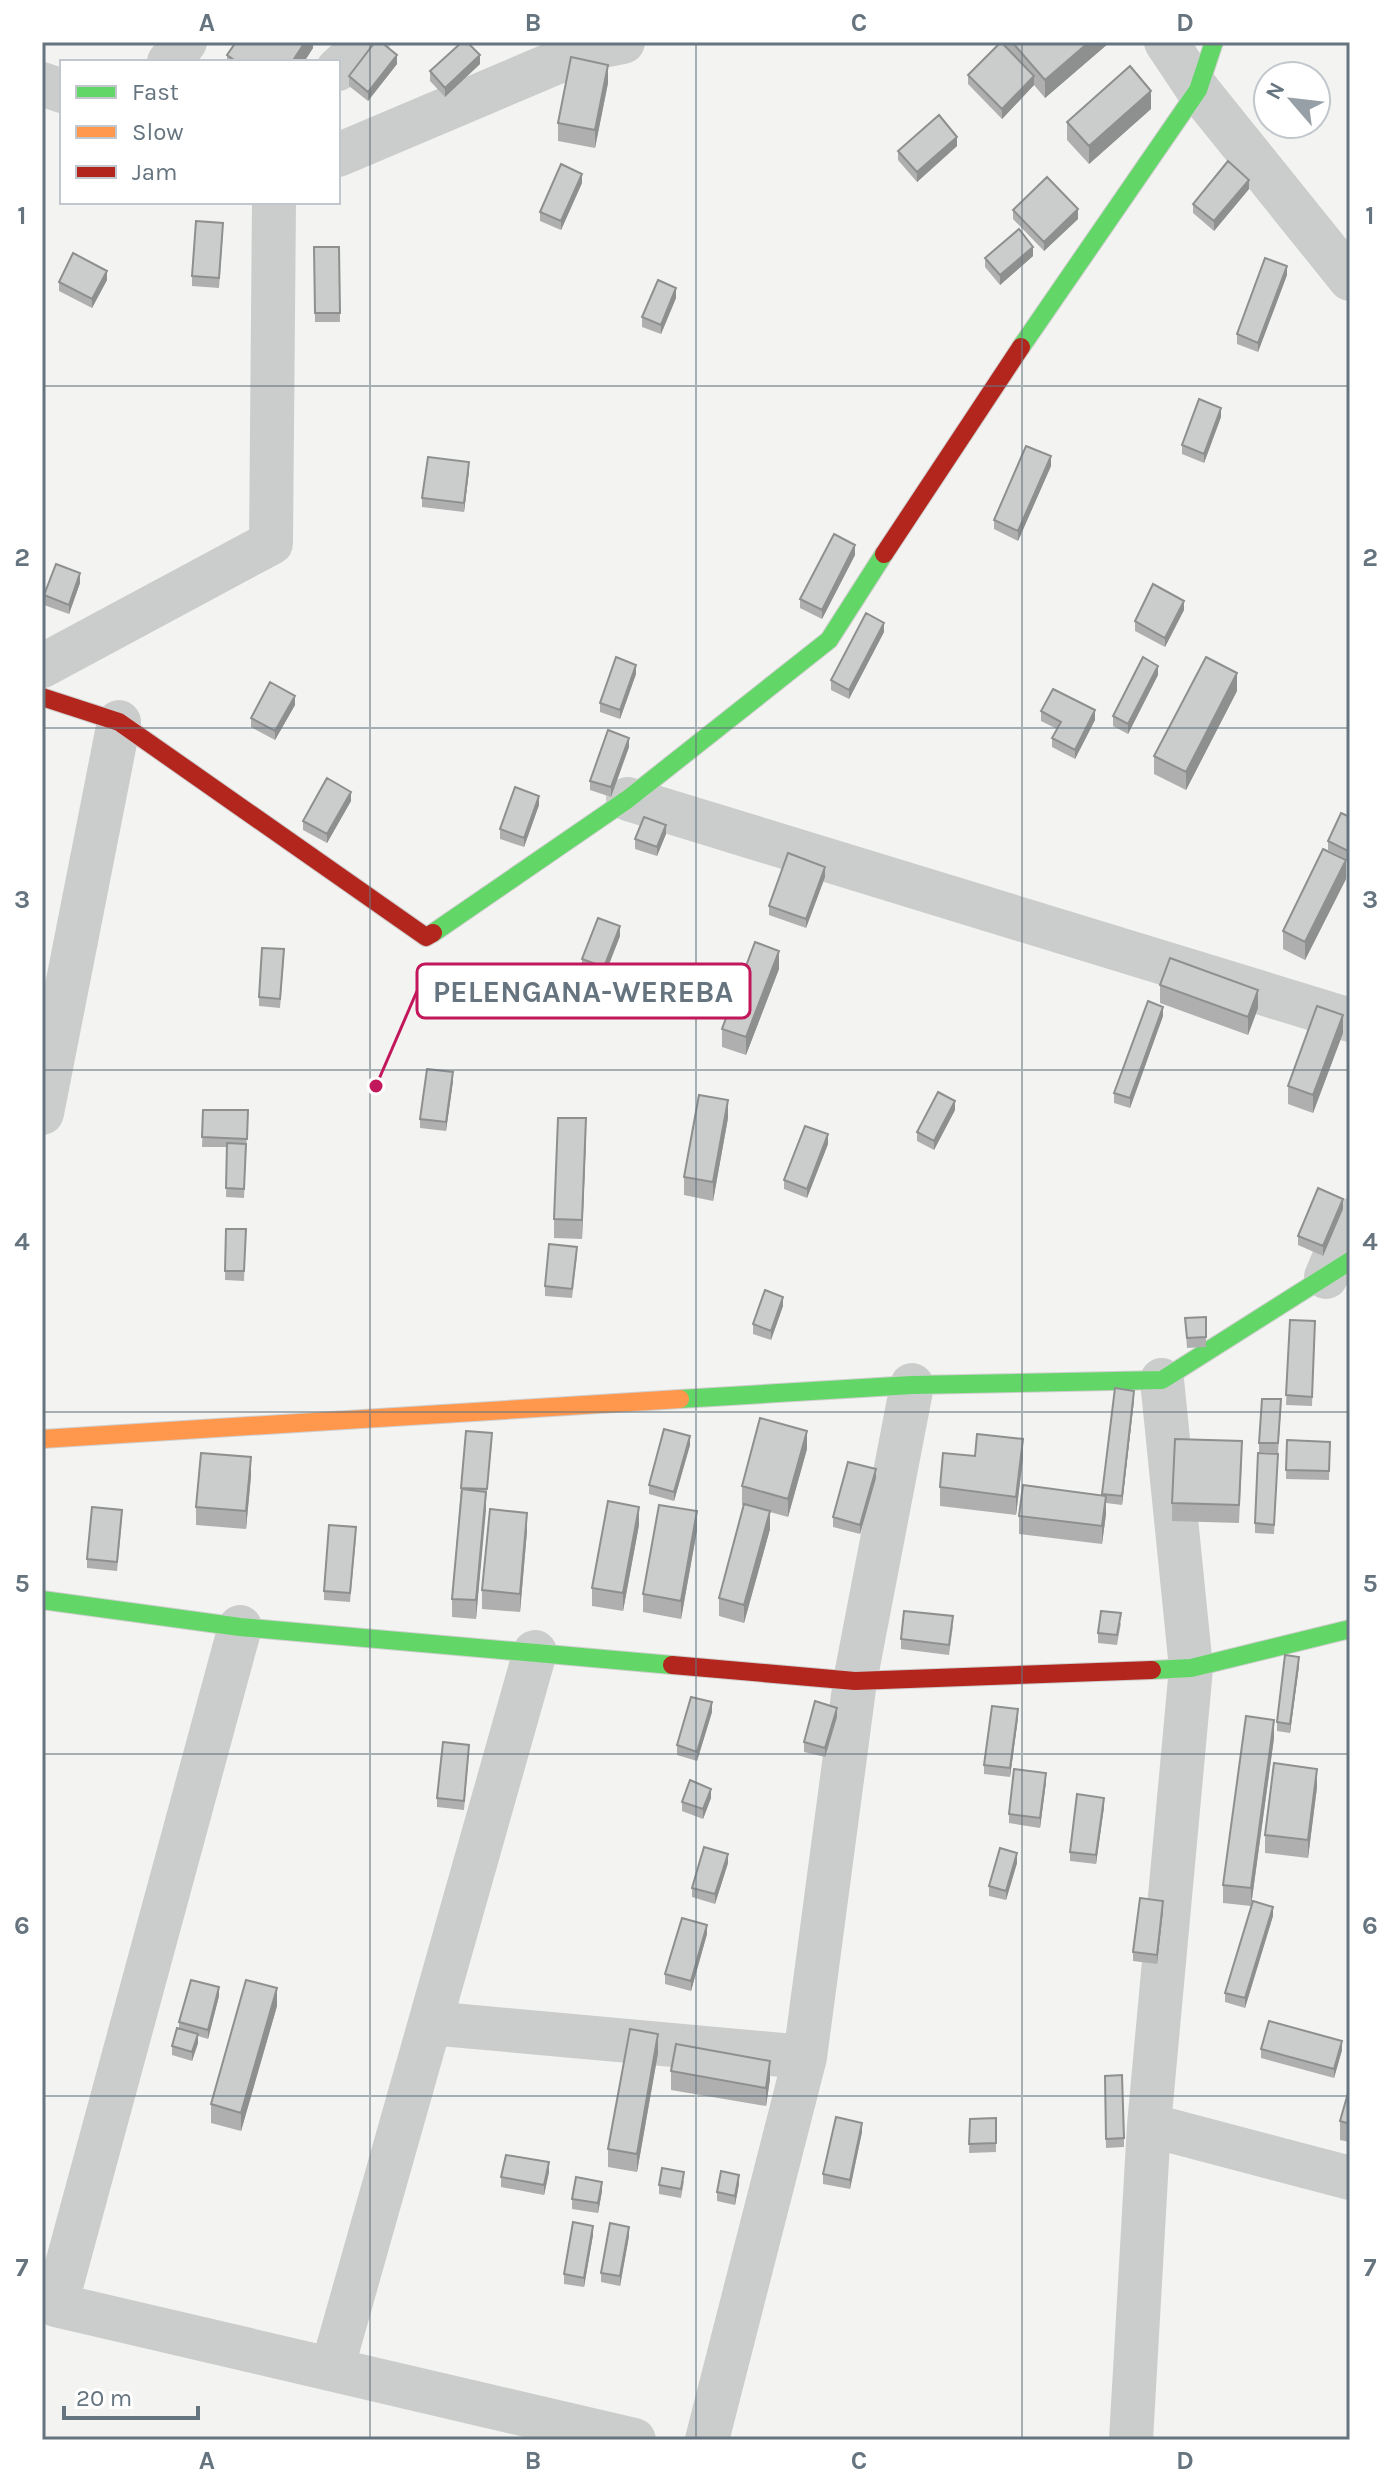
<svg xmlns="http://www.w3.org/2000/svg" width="1392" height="2482" font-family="Karla,sans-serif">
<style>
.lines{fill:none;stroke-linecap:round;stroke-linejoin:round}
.fast-casing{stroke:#cfcfcf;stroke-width:20}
.slow-casing{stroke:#cfcfcf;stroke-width:20}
.jam-casing{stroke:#cfcfcf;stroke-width:20}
.street{stroke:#cbcccc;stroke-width:44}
.fast{stroke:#63d668;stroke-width:18}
.slow{stroke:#ff974d;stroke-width:18}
.jam{stroke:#b3261e;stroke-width:18}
.wall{fill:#afafaf}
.shaded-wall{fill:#8e8f8f}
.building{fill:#cbcccc;stroke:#8e8f8f;stroke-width:2}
.grid{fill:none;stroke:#65747f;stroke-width:2;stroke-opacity:0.55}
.leader{fill:none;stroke:#c2185b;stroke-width:3}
.callout-dot{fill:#c2185b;stroke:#fff;stroke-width:3}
.callout{fill:#fff;stroke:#c2185b;stroke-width:3}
.callout-label{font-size:30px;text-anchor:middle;font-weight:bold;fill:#65747f}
.neatline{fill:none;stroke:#65747f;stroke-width:3}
.grid-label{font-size:26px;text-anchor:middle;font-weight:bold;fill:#65747f}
</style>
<rect width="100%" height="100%" fill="#f3f3f1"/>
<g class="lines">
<defs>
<path id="fast" d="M1021 347 1198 90 1214 42
M433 933 628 799 829 640 884 554
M680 1399 912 1385 1162 1380 1350 1261
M42 1600 240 1627 672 1665
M1152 1670 1191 1668 1350 1629"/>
<path id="slow" d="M42 1439 680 1399"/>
<path id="jam" d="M884 554 1021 347
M42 697 119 722 426 937 433 933
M672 1665 855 1681 1152 1670"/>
</defs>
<use href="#fast" class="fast-casing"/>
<use href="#slow" class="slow-casing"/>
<use href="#jam" class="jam-casing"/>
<path class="street" d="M1166 42 1198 90 1350 279
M169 62 185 42
M338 69 368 42
M42 84 62 91
M338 155 588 49 623 42
M42 666 271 543 274 202
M628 799 1350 1020
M42 1113 119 722
M1326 1277 1350 1220
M240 1627 56 2305 634 2440
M430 2023 805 2057
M1149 2125 1350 2178
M332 2369 535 1652
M707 2440 805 2057 855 1681 912 1385
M1131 2440 1149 2125 1191 1668 1162 1380"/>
<use href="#fast" class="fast"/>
<use href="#slow" class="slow"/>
<use href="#jam" class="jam"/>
</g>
<path class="wall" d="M313 42V48L304 62H227V55Z
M997 42H1110L1045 98 1034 85 1002 119 968 84V75L999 44Z
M397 64 368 101 349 86V76Z
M480 64 445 97 430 81V71Z
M608 83 595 148 558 141V123Z
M1151 109 1089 164 1067 140V122Z
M957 146 917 182 898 160V151Z
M582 183 561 230 540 221V212Z
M1249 189 1214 231 1193 213V204Z
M1013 210 1078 219 1044 251 1013 219Z
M223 232 219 288 192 286V276Z
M314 247H339L340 322H315Z
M1033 256 1000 285 985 267V258Z
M1287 275 1258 352 1237 344V334Z
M107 280 92 308 59 291V282Z
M676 298 661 334 642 327V317Z
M1221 417 1204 463 1182 454V445Z
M1051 466 1018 541 994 529V520Z
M469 471 464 512 422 507V498Z
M855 555 822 619 800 608V599Z
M80 583 69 614 44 605V595Z
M1184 610 1165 647 1135 631V621Z
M884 632 849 699 831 690V680Z
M636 674 620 719 600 712V703Z
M1158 675 1128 734 1113 726V716Z
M1237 691 1186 790 1154 774V756Z
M295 705 275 740 251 727V718Z
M1041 711 1095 720 1075 759 1052 747V738L1057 729 1041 721Z
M629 747 611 797 590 790V781Z
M351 801 327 843 303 830V821Z
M539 805 524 847 500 839V829Z
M1350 817V861L1328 850V841Z
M666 834 657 856 635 849V839Z
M825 877 806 928 769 915V906Z
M1346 879 1305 960 1283 949V931Z
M620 936 604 977 582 968V959Z
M284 959 280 1008 259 1006V997Z
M779 969 746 1055 722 1047V1029L728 1012 713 1007V989L743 974Z
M1160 985 1258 1008 1248 1035 1160 1003Z
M1163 1016 1130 1108 1114 1103V1093Z
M1343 1033 1313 1113 1288 1104V1086Z
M453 1081 446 1131 420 1128V1119Z
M203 1110H248L244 1198 226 1197 227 1147H202Z
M955 1110 934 1150 917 1141V1132Z
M728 1118 713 1201 684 1195V1177Z
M586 1137 582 1239 554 1238V1219Z
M828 1144 807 1198 784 1189V1180Z
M1343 1209 1323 1256 1298 1245V1236Z
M226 1229H246L244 1281 225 1280Z
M577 1256 572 1298 545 1296V1286Z
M783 1306 771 1340 753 1334V1324Z
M1206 1317V1347L1187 1348 1185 1318Z
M1290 1320 1315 1321 1312 1406 1286 1405Z
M1115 1388 1134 1400 1122 1505 1106 1503V1514L1102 1544 1019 1534V1516L1102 1495Z
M1281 1409 1278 1453 1259 1452V1443Z
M1287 1440 1330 1442 1329 1480 1286 1479Z
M492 1443 486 1499 476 1619 452 1617V1599L461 1488Z
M690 1445 674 1501 649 1494V1485Z
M807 1449 788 1517 770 1512V1529L744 1623 719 1616V1598L744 1505H742V1486Z
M1278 1454 1274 1534 1255 1533V1523Z
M975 1456 1023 1458 1016 1515 940 1506V1487Z
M1242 1459 1239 1523 1172 1521V1503Z
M251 1476 246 1529 196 1525V1507Z
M876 1478 860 1534 833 1527V1517Z
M122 1519 117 1571 87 1568V1559Z
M639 1525 623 1611 592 1606V1588Z
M697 1530 681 1619 643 1612V1594Z
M527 1531 520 1612 482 1609V1590Z
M356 1537 350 1602 324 1600V1591Z
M1121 1623 1117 1645 1098 1643V1633Z
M953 1626 949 1655 901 1649V1639Z
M1299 1666 1290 1733 1277 1731V1722Z
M712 1712 697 1761 677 1755V1745Z
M837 1717 825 1757 804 1752V1742Z
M1018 1718 1010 1777 984 1774V1765Z
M1274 1738 1251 1906 1223 1903V1885Z
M469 1754 464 1810 437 1807V1798Z
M1046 1782 1040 1828 1009 1823V1814Z
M1317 1787 1308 1858 1265 1853V1835Z
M711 1798 703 1819 682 1811V1802Z
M1104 1807 1096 1864 1070 1861V1852Z
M728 1863 715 1904 692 1897V1888Z
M1017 1863 1006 1900 989 1896V1886Z
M1163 1911 1157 1964 1133 1961V1952Z
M1273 1916 1245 2008 1225 2002V1993Z
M707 1934 691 1991 665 1984V1974Z
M219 1996 208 2039 198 2036V2043L192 2061 172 2055V2046L179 2029V2022Z
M277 2006 241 2131 211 2123V2104Z
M1261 2049 1342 2050 1334 2078 1261 2058Z
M658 2053 637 2172 608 2167V2149Z
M671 2071 770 2079 766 2106 671 2090Z
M1105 2076 1124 2138V2147L1106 2148Z
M1350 2086V2142L1340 2140V2121Z
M996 2118V2152L969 2153 970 2119Z
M862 2132 850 2189 823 2184V2174Z
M549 2172 544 2195 501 2187V2177Z
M684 2181 681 2198 659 2194V2185Z
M739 2184 735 2205 717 2201V2192Z
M602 2191 598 2213 572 2209V2199Z
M593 2235 584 2287 564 2284V2274Z
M629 2236 620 2286 601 2282V2273Z"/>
<path class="shaded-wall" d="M305 42H313V48L304 62H292Z
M1089 42H1110L1045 98V80Z
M397 55V64L368 101V92Z
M480 55V64L445 97V88Z
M608 65V83L595 148V130Z
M1034 76V85L1002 119V109Z
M1151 91V109L1089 164V146Z
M957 137V146L917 182V172Z
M582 174V183L561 230V221Z
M1249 180V189L1214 231V221Z
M1078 209V219L1044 251V242Z
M1033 247V256L1000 285V275Z
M1287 266V275L1258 352V343Z
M107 271V280L92 308V299Z
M676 288V298L661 334V325Z
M1221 408V417L1204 463V454Z
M1051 456V466L1018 541V531Z
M469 462V471L464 512V503Z
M855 545V555L822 619V610Z
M80 573V583L69 614V605Z
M1184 601V610L1165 647V638Z
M884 623V632L849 699V690Z
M636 665V674L620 719V710Z
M1158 666V675L1128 734V724Z
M1237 673V691L1186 790V772Z
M295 696V705L275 740V731Z
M1095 710V720L1075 759V750Z
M629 738V747L611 797V787Z
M351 792V801L327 843V834Z
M539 796V805L524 847V838Z
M666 825V834L657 856V847Z
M1346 860V879L1305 960V942Z
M825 867V877L806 928V919Z
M620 926V936L604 977V967Z
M779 951V969L746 1055V1037Z
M1258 990V1008L1248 1035V1017Z
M1163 1007V1016L1130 1108V1098Z
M1343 1015V1033L1313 1113V1095Z
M453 1072V1081L446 1131V1122Z
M728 1100V1118L713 1201V1182Z
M955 1101V1110L934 1150V1141Z
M586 1118V1137L582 1239V1220Z
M828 1134V1144L807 1198V1189Z
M1343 1199V1209L1323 1256V1246Z
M783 1297V1306L771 1340V1331Z
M1134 1391V1400L1122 1505V1496Z
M807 1431V1449L788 1517V1499Z
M690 1436V1445L674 1501V1492Z
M1023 1439V1458L1016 1515V1497Z
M251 1457V1476L246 1529V1511Z
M876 1469V1478L860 1534V1525Z
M486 1492V1510L476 1619V1600Z
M1106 1496V1514L1102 1544V1526Z
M639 1507V1525L623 1611V1593Z
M697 1511V1530L681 1619V1601Z
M770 1511V1529L744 1623V1605Z
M527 1513V1531L520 1612V1594Z
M1299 1657V1666L1290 1733V1724Z
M712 1702V1712L697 1761V1752Z
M837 1708V1717L825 1757V1748Z
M1018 1709V1718L1010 1777V1768Z
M1274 1720V1738L1251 1906V1888Z
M1317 1769V1787L1308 1858V1840Z
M1046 1773V1782L1040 1828V1818Z
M711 1789V1798L703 1819V1809Z
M1104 1798V1807L1096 1864V1855Z
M1017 1853V1863L1006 1900V1891Z
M728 1854V1863L715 1904V1894Z
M1163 1901V1911L1157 1964V1955Z
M1273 1907V1916L1245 2008V1998Z
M707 1925V1934L691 1991V1981Z
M219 1987V1996L208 2039V2030Z
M277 1988V2006L241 2131V2113Z
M198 2034V2043L192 2061V2052Z
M658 2034V2053L637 2172V2154Z
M1342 2041V2050L1334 2078V2069Z
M770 2061V2079L766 2106V2088Z
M862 2123V2132L850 2189V2180Z
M549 2162V2172L544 2195V2185Z
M739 2175V2184L735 2205V2196Z
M602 2182V2191L598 2213V2203Z
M593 2226V2235L584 2287V2278Z
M629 2227V2236L620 2286V2276Z"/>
<path class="building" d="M236 42H305L292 62H237L227 55Z
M375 42H381L397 55 368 92 349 76Z
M462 42H467L480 55 445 88 430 71Z
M1001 42 1034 76 1002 109 968 75Z
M1012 42H1089L1045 80Z
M571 57 608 65 595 130 558 123Z
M1130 66 1151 91 1089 146 1067 122Z
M939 115 957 137 917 172 898 151Z
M1228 161 1249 180 1214 221 1193 204Z
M561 164 582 174 561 221 540 212Z
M1047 177 1078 209 1044 242 1013 210Z
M196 221 223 223 219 278 192 276Z
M1019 229 1033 247 1000 275 985 258Z
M314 247H339L340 313H315Z
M73 253 107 271 92 299 59 282Z
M1265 258 1287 266 1258 343 1237 334Z
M658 280 676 288 661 325 642 317Z
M1199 399 1221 408 1204 454 1182 445Z
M1026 446 1051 456 1018 531 994 520Z
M428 457 469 462 464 503 422 498Z
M834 534 855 545 822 610 800 599Z
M56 564 80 573 69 605 44 595Z
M1153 584 1184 601 1165 638 1135 621Z
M866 613 884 623 849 690 831 680Z
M616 657 636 665 620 710 600 703Z
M1143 657 1158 666 1128 724 1113 716Z
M1206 657 1237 673 1186 772 1154 756Z
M270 682 295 696 275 731 251 718Z
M1053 689 1095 710 1075 750 1052 738 1061 722 1041 711Z
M608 730 629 738 611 787 590 781Z
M327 778 351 792 327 834 303 821Z
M515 787 539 796 524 838 500 829Z
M1341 813 1350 817V852L1328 841Z
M644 817 666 825 657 847 635 839Z
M1323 849 1346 860 1305 942 1283 931Z
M788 853 825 867 806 919 769 906Z
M598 918 620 926 604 967 582 959Z
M755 942 779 951 746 1037 722 1029 734 996 713 989 722 966 743 974Z
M262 948 284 949 280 999 259 997Z
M1170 958 1258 990 1248 1017 1160 985Z
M1148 1001 1163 1007 1130 1098 1114 1093Z
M1317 1006 1343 1015 1313 1095 1288 1086Z
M427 1069 453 1072 446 1122 420 1119Z
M938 1092 955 1101 934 1141 917 1132Z
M699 1095 728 1100 713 1182 684 1177Z
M203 1110H248L247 1139 202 1137Z
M558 1118H586L582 1220 554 1219Z
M805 1126 828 1134 807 1189 784 1180Z
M227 1143 246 1144 244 1189 226 1188Z
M1318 1188 1343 1199 1323 1246 1298 1236Z
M226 1229H246L244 1271H225Z
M549 1244 577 1247 572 1289 545 1286Z
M765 1290 783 1297 771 1331 753 1324Z
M1206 1317V1337L1187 1338 1185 1318Z
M1290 1320 1315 1321 1312 1397 1286 1395Z
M1115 1388 1134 1391 1122 1496 1102 1494Z
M1262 1399H1281L1278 1443H1259Z
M760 1418 807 1431 788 1499 742 1486Z
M664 1429 690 1436 674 1492 649 1485Z
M466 1431 492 1433 487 1489 461 1488Z
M977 1434 1023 1439 1016 1497 940 1487 943 1453 975 1456Z
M1175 1439 1242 1441 1239 1505 1172 1503Z
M1287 1440 1330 1442 1329 1471 1286 1470Z
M201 1453 251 1457 246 1511 196 1507Z
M1258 1453 1278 1454 1274 1525 1255 1523Z
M848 1462 876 1469 860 1525 833 1517Z
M1023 1485 1106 1496 1102 1526 1019 1516Z
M462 1489 486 1492 476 1600 452 1599Z
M608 1501 639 1507 623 1593 592 1588Z
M744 1504 770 1511 744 1605 719 1598Z
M659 1505 697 1511 681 1601 643 1594Z
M92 1507 122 1510 117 1562 87 1559Z
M490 1509 527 1513 520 1594 482 1590Z
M329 1525 356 1527 350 1593 324 1591Z
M904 1611 953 1616 949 1645 901 1639Z
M1101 1611 1121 1613 1117 1635 1098 1633Z
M1285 1655 1299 1657 1290 1724 1277 1722Z
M691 1697 712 1702 697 1752 677 1745Z
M815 1701 837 1708 825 1748 804 1742Z
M992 1706 1018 1709 1010 1768 984 1765Z
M1246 1716 1274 1720 1251 1888 1223 1885Z
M443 1742 469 1745 464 1801 437 1798Z
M1274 1763 1317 1769 1308 1840 1265 1835Z
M1014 1769 1046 1773 1040 1818 1009 1814Z
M690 1780 711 1789 703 1809 682 1802Z
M1077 1794 1104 1798 1096 1855 1070 1852Z
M704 1847 728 1854 715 1894 692 1888Z
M1000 1848 1017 1853 1006 1891 989 1886Z
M1140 1898 1163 1901 1157 1955 1133 1952Z
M1253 1901 1273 1907 1245 1998 1225 1993Z
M682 1918 707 1925 691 1981 665 1974Z
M191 1980 219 1987 208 2030 179 2022Z
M246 1980 277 1988 241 2113 211 2104Z
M1269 2021 1342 2041 1334 2069 1261 2049Z
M177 2028 198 2034 192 2052 172 2046Z
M630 2029 658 2034 637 2154 608 2149Z
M676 2044 770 2061 766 2088 671 2071Z
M1122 2075 1124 2138 1106 2139 1105 2076Z
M1350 2086V2124L1340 2121Z
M836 2117 862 2123 850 2180 823 2174Z
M996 2118V2143L969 2144 970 2119Z
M506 2155 549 2162 544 2185 501 2177Z
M662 2168 684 2172 681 2189 659 2185Z
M721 2171 739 2175 735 2196 717 2192Z
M576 2177 602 2182 598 2203 572 2199Z
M573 2222 593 2226 584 2278 564 2274Z
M610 2223 629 2227 620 2276 601 2273Z"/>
<path class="grid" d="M370 42V2440M696 42V2440M1022 42V2440M42 386H1350M42 728H1350M42 1070H1350M42 1412H1350M42 1754H1350M42 2096H1350"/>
<path class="leader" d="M376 1086L417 991"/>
<circle class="callout-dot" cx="376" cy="1086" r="8"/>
<rect class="callout" x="417" y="964" width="333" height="54" rx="8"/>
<g class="callout-label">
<text x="583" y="1002">PELENGANA-WEREBA</text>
</g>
<rect width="1392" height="2482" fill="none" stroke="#ffffff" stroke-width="88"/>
<rect x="60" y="60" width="280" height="144" fill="#ffffff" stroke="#c1c7cc" stroke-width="2"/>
<rect x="76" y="86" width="40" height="12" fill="#63d668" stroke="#c1c7cc" stroke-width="2"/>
<text x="132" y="100" font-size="24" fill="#65747f">Fast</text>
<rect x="76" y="126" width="40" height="12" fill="#ff974d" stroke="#c1c7cc" stroke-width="2"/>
<text x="132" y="140" font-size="24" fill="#65747f">Slow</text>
<rect x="76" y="166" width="40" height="12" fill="#b3261e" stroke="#c1c7cc" stroke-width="2"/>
<text x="132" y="180" font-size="24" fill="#65747f">Jam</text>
<g transform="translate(1292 100) rotate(298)"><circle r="38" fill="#ffffff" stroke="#c1c7cc" stroke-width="2"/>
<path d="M0-6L14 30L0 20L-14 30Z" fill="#97a0a7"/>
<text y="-12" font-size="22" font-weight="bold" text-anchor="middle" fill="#65747f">N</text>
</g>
<path d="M64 2406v12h134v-12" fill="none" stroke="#65747f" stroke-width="4"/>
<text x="76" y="2406" font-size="24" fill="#65747f" stroke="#ffffff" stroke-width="6" paint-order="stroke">20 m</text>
<rect x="44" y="44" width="1304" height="2394" class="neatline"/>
<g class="grid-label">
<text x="207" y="31">A</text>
<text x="533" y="31">B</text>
<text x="859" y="31">C</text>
<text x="1185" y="31">D</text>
<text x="22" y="224">1</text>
<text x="1370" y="224">1</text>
<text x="22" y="566">2</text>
<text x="1370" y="566">2</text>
<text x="22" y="908">3</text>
<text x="1370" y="908">3</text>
<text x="22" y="1250">4</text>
<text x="1370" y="1250">4</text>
<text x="22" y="1592">5</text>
<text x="1370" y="1592">5</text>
<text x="22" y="1934">6</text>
<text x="1370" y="1934">6</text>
<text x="22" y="2276">7</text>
<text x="1370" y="2276">7</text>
<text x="207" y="2469">A</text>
<text x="533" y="2469">B</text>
<text x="859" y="2469">C</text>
<text x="1185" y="2469">D</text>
</g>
</svg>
